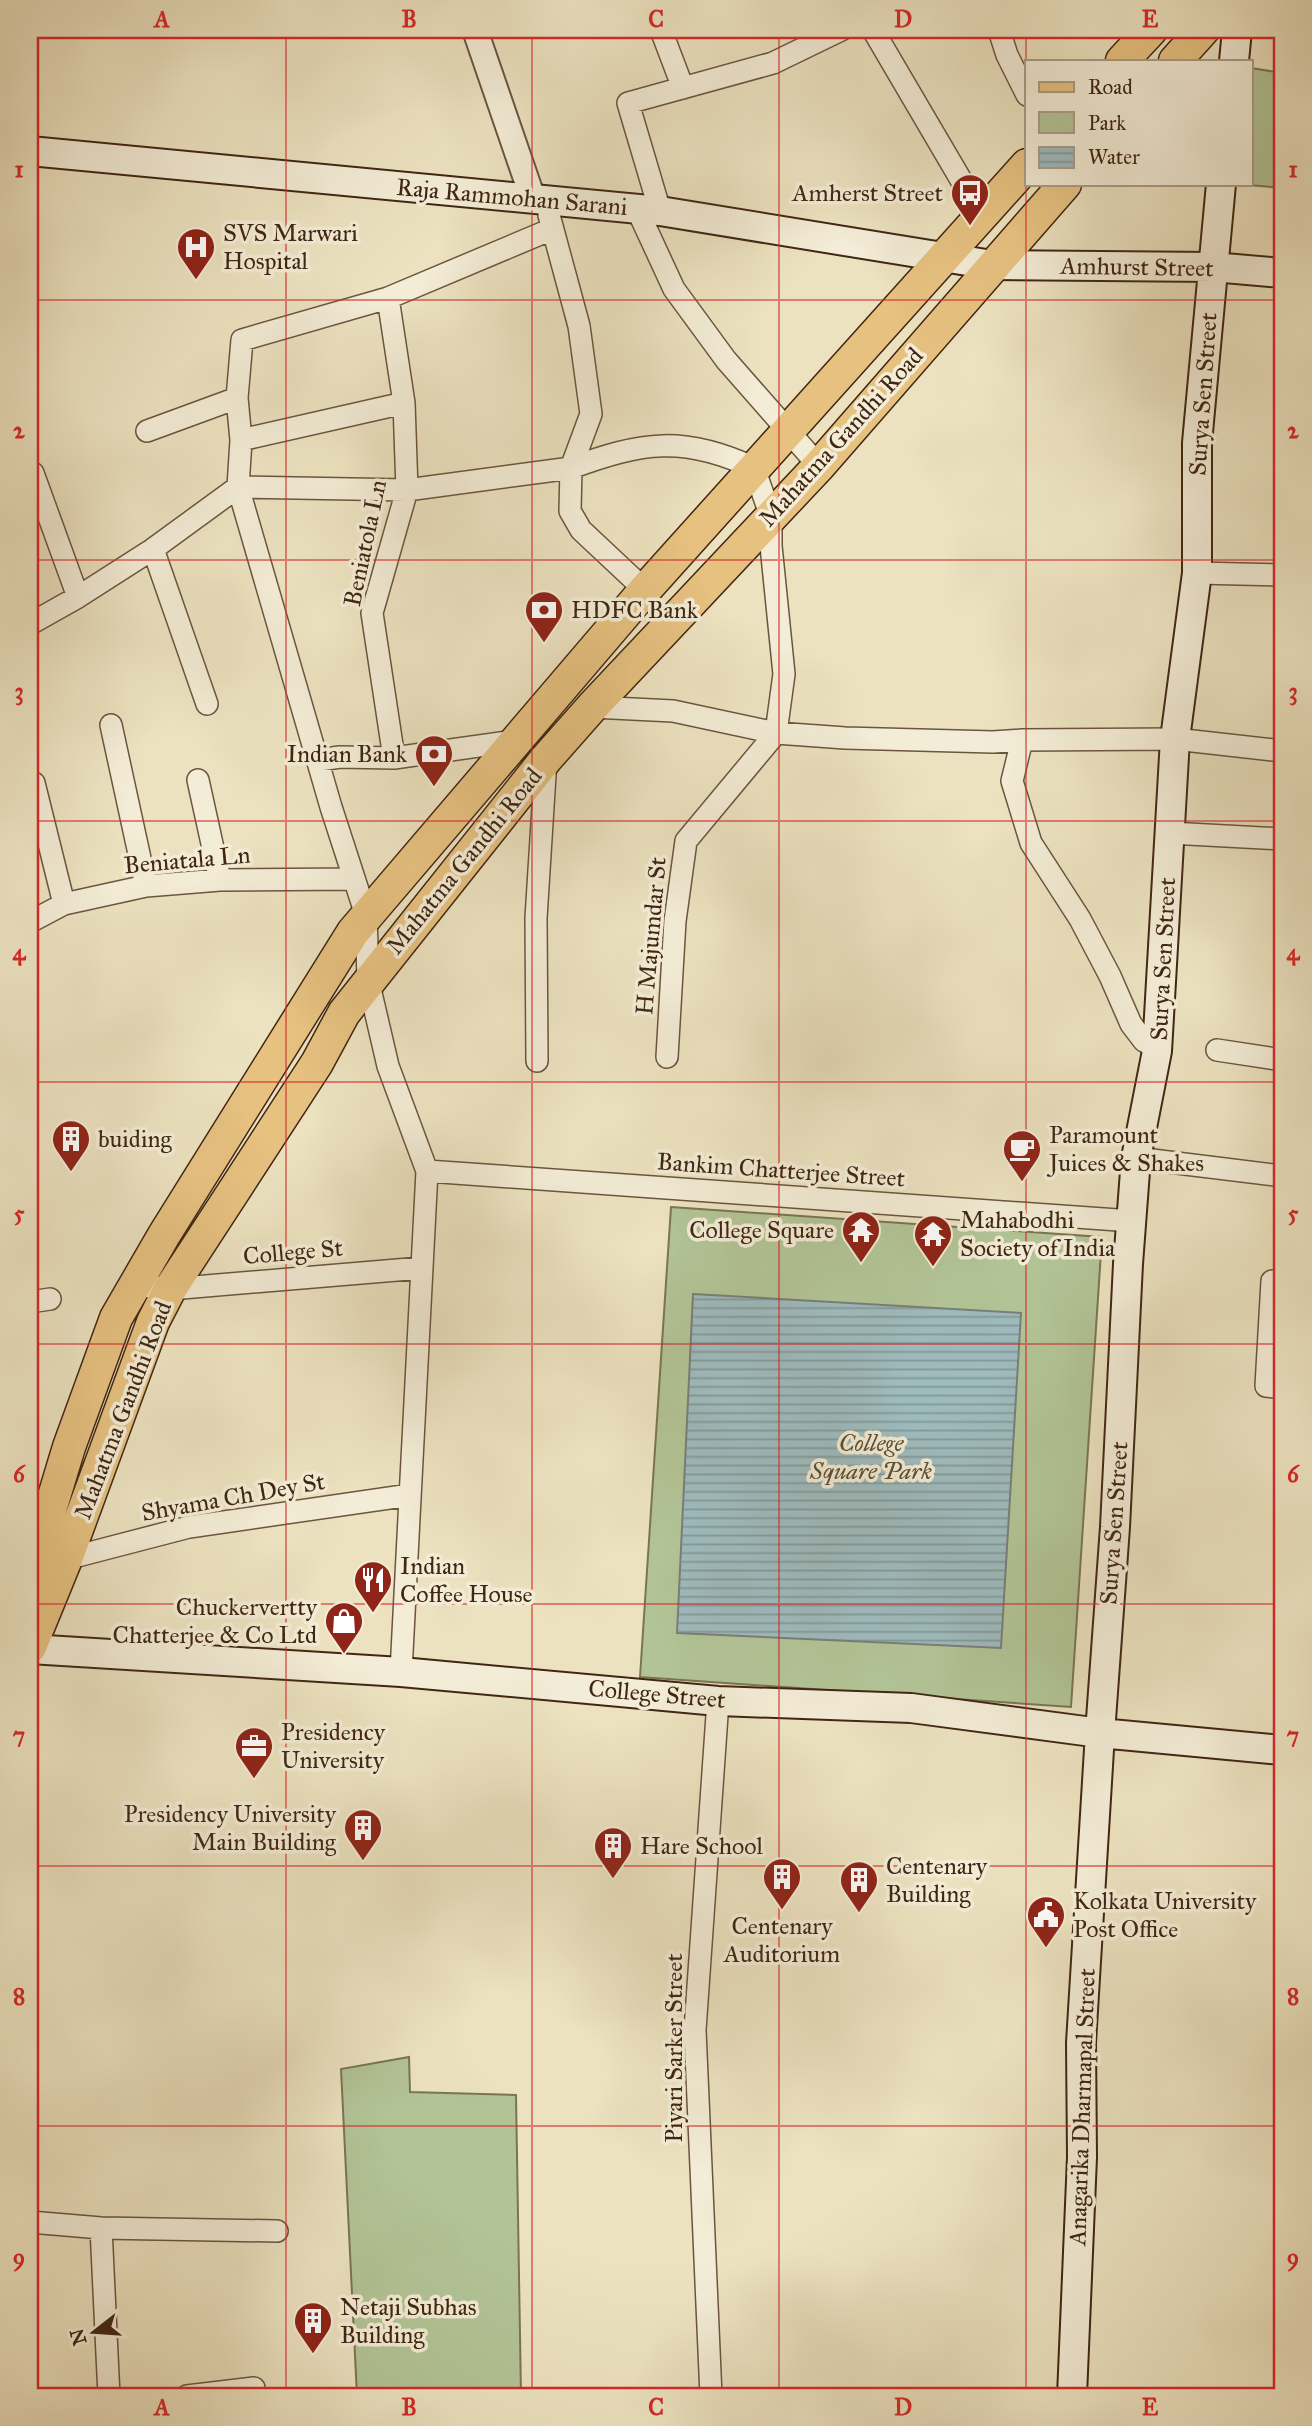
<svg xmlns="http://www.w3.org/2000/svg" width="1312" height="2426" font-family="'IM FELL Great Primer',serif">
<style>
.green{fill:#b2c496;stroke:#797554;stroke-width:2}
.water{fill:url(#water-rules);stroke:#787f7a;stroke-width:2}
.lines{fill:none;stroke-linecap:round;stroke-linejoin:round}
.minor-casing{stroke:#6b553e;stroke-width:24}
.tertiary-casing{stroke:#6b553e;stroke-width:28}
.secondary-casing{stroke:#402613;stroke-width:32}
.primary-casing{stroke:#402613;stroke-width:35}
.minor{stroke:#f3ecd6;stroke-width:21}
.tertiary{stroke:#f3ecd6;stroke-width:24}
.secondary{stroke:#f3ecd6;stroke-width:28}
.primary{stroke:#e6c180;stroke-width:32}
.grid{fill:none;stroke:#d62828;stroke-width:2;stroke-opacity:0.55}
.labels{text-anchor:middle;stroke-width:7;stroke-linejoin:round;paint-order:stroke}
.poi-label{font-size:24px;fill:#402613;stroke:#f3ecd6;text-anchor:start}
.street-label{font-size:24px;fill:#402613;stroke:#f3ecd6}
.park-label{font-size:24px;font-style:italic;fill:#5c4e34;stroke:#f3ecd6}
.neatline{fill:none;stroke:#d62828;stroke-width:2.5}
.grid-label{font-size:23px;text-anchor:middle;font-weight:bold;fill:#d62828}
</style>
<defs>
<pattern id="water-rules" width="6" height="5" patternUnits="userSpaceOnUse" patternTransform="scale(1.75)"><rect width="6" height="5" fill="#9ebbbe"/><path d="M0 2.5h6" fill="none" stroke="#829899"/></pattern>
</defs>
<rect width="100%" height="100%" fill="#ece2c0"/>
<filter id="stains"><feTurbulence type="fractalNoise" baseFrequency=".00286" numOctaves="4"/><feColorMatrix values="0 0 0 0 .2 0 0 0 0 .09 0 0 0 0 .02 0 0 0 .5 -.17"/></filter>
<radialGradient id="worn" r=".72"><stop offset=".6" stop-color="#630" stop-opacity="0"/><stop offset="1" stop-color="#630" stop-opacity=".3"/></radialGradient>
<path class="green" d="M1251 68 1282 73V188L1248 185 1251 184Z
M671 1207 1102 1237 1071 1707 640 1677Z
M409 2057 410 2092 516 2095 521 2396H357L341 2069Z"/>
<path class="water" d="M693 1294 1021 1313 1001 1648 677 1633Z"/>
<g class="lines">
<defs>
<path id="minor" d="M661 30 683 88
M873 30 981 214
M999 30 1007 55 1027 95
M637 209 674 289 726 360 819 466
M660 211 628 103 773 63 841 30
M388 298 404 403 407 490 372 613 394 758
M147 431 237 398
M241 440 404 403
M33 473 78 597
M153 549 207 704
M1197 573 1282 575
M645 590 581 530 570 511 571 468C642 442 683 435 754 468L771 517V546L784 674 776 733 686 841 675 921 667 1057
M30 624 78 597 153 549 238 487 407 490 571 468 591 414 579 326 549 215
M592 707 673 711 776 733 845 738 993 742 1022 740 1175 739 1282 751
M111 725 146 886
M1022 740 1012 781 1031 843 1080 919 1110 976 1131 1024 1144 1041 1157 1048
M319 760 340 757 394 758 515 741
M198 780 220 880
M34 783 64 904
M1170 833 1282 839
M30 922 64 904 146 886 220 880 354 879
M1217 1050 1282 1060
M537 1061 536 918 546 759
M1136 1158 1282 1176
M427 1171 1132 1221
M1272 1281 1266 1386 1282 1388
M134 1285 170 1289 421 1268
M30 1302 50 1299
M59 1557 66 1559 189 1527 410 1495
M401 1672 427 1171 388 1066 368 980 366 915 331 807 238 487 241 440 237 398 242 340 388 298 552 229
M30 2222 101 2228 277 2231
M101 2228 109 2396
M187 2396 254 2388
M711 2396 695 2030 718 1701"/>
<path id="tertiary" d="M475 30 533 199"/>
<path id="secondary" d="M1234 61 1237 30
M30 151 660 211 992 265 1213 267 1282 273
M30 1649 401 1672 718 1701 911 1708 1100 1733 1282 1750
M1072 2396 1082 2157 1081 2043 1100 1733 1115 1527 1128 1264 1136 1158 1157 1051 1175 739 1197 573V443L1221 184"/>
<path id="primary" d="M1122 61 1151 30
M1175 61 1203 30
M30 1576 69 1447 116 1318 164 1235 353 932 645 590 1027 165
M30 1647 66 1559 153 1322 170 1289 317 1063 344 1013 546 759 592 707 819 466 1065 184"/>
</defs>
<use href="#minor" class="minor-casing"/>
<use href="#tertiary" class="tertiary-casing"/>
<use href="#secondary" class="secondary-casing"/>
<use href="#primary" class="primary-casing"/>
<use href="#minor" class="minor"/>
<use href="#tertiary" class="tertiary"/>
<use href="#secondary" class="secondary"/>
<use href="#primary" class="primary"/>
</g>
<path class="grid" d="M286 30V2396M532 30V2396M779 30V2396M1026 30V2396M30 300H1282M30 560H1282M30 821H1282M30 1082H1282M30 1344H1282M30 1604H1282M30 1866H1282M30 2126H1282"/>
<defs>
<symbol id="bus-pin" viewBox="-11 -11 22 30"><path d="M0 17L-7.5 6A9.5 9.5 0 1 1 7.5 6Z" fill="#8f2418" stroke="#f3ecd6"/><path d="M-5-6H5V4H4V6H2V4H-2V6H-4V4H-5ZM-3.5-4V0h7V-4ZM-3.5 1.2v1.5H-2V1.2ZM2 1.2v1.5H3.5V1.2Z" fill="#fff"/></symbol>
<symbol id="hospital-pin" viewBox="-11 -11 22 30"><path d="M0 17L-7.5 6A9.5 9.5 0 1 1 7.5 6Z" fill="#8f2418" stroke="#f3ecd6"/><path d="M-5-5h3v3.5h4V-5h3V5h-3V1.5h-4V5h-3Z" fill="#fff"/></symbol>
<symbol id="bank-pin" viewBox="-11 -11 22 30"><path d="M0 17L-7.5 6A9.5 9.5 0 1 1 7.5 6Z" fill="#8f2418" stroke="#f3ecd6"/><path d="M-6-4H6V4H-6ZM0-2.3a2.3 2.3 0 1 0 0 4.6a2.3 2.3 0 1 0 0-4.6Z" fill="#fff"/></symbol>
<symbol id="building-pin" viewBox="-11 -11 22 30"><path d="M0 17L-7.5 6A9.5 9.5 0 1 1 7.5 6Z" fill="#8f2418" stroke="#f3ecd6"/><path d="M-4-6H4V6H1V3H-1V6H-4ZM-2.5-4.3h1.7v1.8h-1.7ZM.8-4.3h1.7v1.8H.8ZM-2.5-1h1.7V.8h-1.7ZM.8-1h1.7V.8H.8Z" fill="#fff"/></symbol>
<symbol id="cafe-pin" viewBox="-11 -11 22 30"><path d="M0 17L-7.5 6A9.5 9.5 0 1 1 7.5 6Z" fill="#8f2418" stroke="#f3ecd6"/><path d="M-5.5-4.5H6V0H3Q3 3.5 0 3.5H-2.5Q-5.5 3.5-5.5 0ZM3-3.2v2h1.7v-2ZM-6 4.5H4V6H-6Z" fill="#fff"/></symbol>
<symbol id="temple-pin" viewBox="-11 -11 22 30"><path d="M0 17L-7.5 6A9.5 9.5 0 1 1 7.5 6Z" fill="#8f2418" stroke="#f3ecd6"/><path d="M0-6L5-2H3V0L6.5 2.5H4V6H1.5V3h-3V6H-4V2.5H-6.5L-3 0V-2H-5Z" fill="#fff"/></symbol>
<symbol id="restaurant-pin" viewBox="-11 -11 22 30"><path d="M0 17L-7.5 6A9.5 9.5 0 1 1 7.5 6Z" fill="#8f2418" stroke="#f3ecd6"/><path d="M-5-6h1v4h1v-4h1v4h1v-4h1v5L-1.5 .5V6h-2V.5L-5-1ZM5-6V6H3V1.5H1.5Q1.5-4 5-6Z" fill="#fff"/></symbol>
<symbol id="shop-pin" viewBox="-11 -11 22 30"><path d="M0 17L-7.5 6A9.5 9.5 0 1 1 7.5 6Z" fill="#8f2418" stroke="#f3ecd6"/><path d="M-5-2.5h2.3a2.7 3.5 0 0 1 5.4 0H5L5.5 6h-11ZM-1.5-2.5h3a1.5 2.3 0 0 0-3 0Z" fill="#fff"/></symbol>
<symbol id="office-pin" viewBox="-11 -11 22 30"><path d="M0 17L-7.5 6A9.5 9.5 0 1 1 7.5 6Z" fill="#8f2418" stroke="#f3ecd6"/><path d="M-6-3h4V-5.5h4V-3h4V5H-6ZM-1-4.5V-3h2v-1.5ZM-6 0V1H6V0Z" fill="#fff"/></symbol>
<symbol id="civic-pin" viewBox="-11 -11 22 30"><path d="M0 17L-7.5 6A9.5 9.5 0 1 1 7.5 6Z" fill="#8f2418" stroke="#f3ecd6"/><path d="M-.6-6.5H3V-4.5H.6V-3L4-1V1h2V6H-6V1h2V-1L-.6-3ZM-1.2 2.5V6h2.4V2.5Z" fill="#fff"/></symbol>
</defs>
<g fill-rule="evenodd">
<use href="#bus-pin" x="948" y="171" width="44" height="60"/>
<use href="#hospital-pin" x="174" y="225" width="44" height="60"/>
<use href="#bank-pin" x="522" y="588" width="44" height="60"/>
<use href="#bank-pin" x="412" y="732" width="44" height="60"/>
<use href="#building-pin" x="49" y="1117" width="44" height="60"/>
<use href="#cafe-pin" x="1000" y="1127" width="44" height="60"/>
<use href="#temple-pin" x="839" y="1208" width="44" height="60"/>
<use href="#temple-pin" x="911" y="1212" width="44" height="60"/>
<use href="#restaurant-pin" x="351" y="1558" width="44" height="60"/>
<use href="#shop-pin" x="322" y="1599" width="44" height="60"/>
<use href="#office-pin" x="232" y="1724" width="44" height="60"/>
<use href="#building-pin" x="341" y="1806" width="44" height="60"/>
<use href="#building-pin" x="591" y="1824" width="44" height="60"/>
<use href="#building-pin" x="760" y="1855" width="44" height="60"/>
<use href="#building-pin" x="837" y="1858" width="44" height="60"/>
<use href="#civic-pin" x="1024" y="1893" width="44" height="60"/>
<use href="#building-pin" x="291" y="2299" width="44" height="60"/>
</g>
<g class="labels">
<g class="poi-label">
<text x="943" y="201" text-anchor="end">Amherst Street</text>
<text x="223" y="241">SVS Marwari<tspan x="223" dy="28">Hospital</tspan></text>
<text x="571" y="618">HDFC Bank</text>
<text x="407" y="762" text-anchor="end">Indian Bank</text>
<text x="1049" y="1143">Paramount<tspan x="1049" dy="28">Juices &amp; Shakes</tspan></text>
<text x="98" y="1147">buiding</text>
<text x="960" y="1228">Mahabodhi<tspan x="960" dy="28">Society of India</tspan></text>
<text x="834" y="1238" text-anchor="end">College Square</text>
<text x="400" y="1574">Indian<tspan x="400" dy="28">Coffee House</tspan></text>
<text x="317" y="1615" text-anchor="end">Chuckervertty<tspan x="317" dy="28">Chatterjee &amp; Co Ltd</tspan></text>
<text x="281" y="1740">Presidency<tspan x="281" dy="28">University</tspan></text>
<text x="336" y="1822" text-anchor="end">Presidency University<tspan x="336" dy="28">Main Building</tspan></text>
<text x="640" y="1854">Hare School</text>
<text x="886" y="1874">Centenary<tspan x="886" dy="28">Building</tspan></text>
<text x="1073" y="1909">Kolkata University<tspan x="1073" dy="28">Post Office</tspan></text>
<text x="782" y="1934" text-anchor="middle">Centenary<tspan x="782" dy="28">Auditorium</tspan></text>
<text x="340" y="2315">Netaji Subhas<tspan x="340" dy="28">Building</tspan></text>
</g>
<g class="street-label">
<text transform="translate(512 197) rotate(5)" y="8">Raja Rammohan Sarani</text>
<text transform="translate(1137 267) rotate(1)" y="8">Amhurst Street</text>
<text transform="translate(1203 394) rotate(-86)" y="8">Surya Sen Street</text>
<text transform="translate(841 437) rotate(-48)" y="8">Mahatma Gandhi Road</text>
<text transform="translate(365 543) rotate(-78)" y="8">Beniatola Ln</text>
<text transform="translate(187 860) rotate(-5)" y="8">Beniatala Ln</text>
<text transform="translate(464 861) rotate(-51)" y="8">Mahatma Gandhi Road</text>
<text transform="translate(651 936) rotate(-85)" y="8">H Majumdar St</text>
<text transform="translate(1163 959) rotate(-87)" y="8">Surya Sen Street</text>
<text transform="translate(781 1170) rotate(4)" y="8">Bankim Chatterjee Street</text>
<text transform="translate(293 1252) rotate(-5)" y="8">College St</text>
<text transform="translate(123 1410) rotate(-69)" y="8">Mahatma Gandhi Road</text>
<text transform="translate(233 1497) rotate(-10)" y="8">Shyama Ch Dey St</text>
<text transform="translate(1114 1523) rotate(-86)" y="8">Surya Sen Street</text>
<text transform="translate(657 1694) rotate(5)" y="8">College Street</text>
<text transform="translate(674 2048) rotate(-90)" y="8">Piyari Sarker Street</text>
<text transform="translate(1082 2107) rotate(-88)" y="8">Anagarika Dharmapal Street</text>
</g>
<g class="park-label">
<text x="871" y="1451">College<tspan x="871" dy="28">Square Park</tspan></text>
</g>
</g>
<rect width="1312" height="2426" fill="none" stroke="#ece2c0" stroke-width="77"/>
<rect x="1025" y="60" width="228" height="126" fill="#f3ecd6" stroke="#ab9d88" stroke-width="2"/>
<rect x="1039" y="82" width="35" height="10" fill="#e6c180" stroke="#ab9d88" stroke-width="2"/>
<text x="1088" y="94" font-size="21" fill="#402613">Road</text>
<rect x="1039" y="112" width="35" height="21" fill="#b2c496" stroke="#ab9d88" stroke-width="2"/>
<text x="1088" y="130" font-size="21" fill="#402613">Park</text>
<rect x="1039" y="147" width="35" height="21" fill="url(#water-rules)" stroke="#ab9d88" stroke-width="2"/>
<text x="1088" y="164" font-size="21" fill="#402613">Water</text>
<g transform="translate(94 2332) rotate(253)" stroke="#f3ecd6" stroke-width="5" paint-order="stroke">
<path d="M0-5L12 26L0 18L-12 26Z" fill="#402613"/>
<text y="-10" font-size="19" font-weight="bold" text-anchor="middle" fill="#402613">N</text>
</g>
<rect x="38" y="38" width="1236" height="2350" class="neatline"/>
<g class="grid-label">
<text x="162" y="27">A</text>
<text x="409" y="27">B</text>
<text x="656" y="27">C</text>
<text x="903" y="27">D</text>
<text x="1150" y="27">E</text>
<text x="19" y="177">1</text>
<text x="1293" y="177">1</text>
<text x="19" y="438">2</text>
<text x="1293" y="438">2</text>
<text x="19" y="699">3</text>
<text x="1293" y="699">3</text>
<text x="19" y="960">4</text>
<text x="1293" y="960">4</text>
<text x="19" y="1221">5</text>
<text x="1293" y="1221">5</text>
<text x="19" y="1482">6</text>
<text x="1293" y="1482">6</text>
<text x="19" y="1743">7</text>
<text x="1293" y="1743">7</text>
<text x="19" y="2004">8</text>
<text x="1293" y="2004">8</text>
<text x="19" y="2265">9</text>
<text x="1293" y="2265">9</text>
<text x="162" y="2415">A</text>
<text x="409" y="2415">B</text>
<text x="656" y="2415">C</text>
<text x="903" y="2415">D</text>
<text x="1150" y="2415">E</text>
</g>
<rect width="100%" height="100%" filter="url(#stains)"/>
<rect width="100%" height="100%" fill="url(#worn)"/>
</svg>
